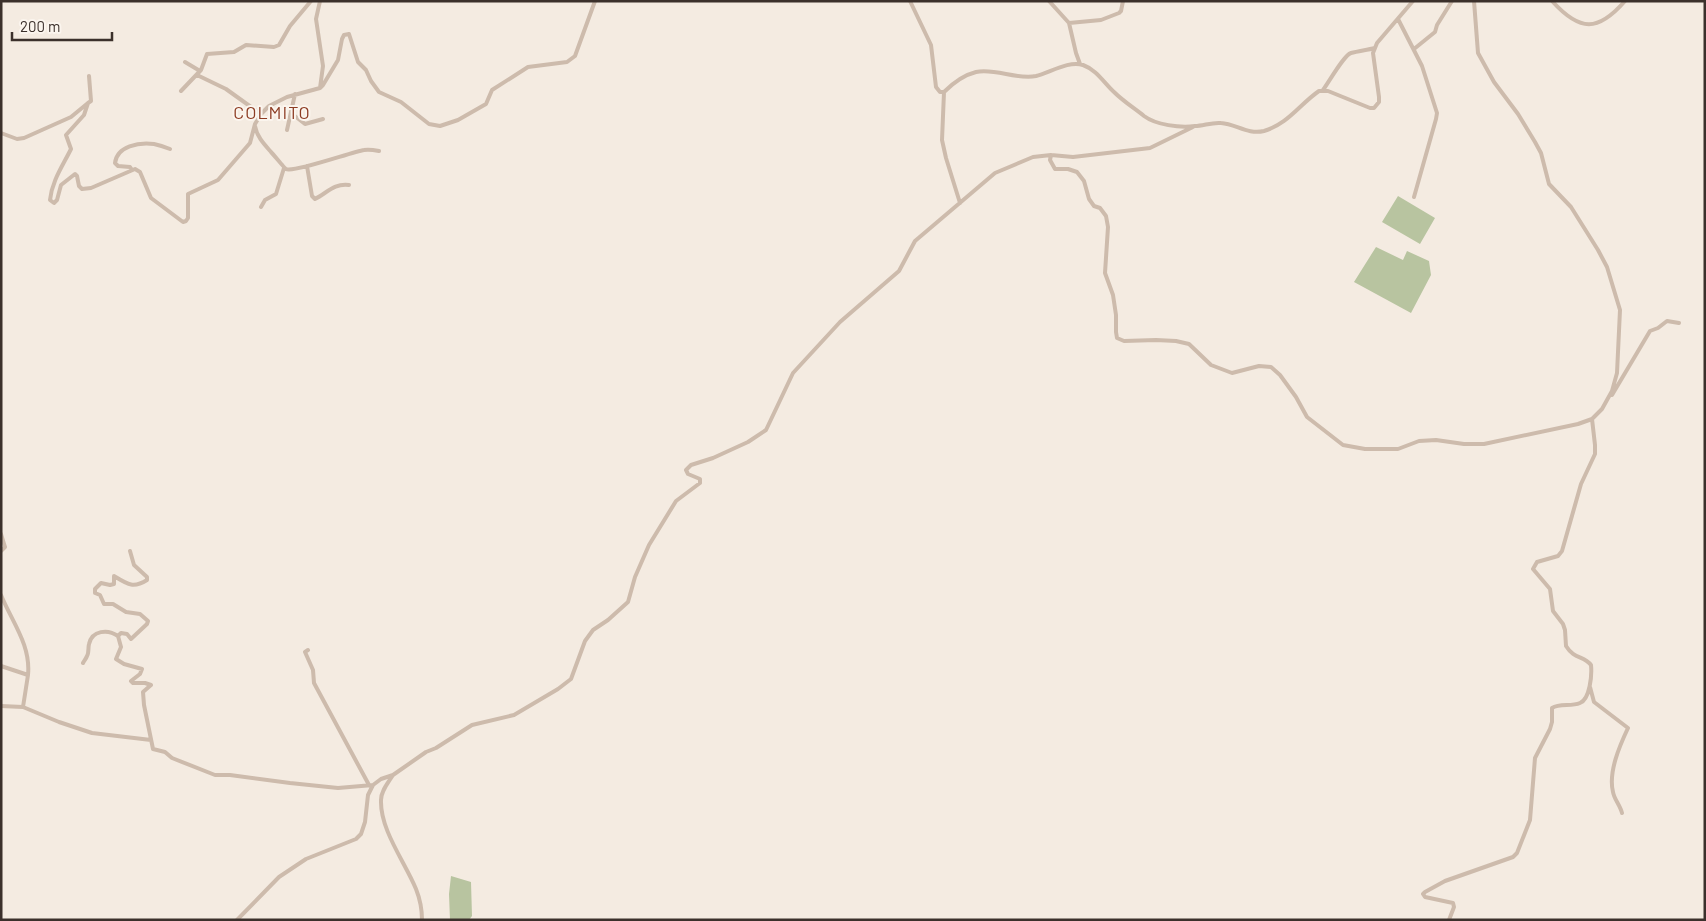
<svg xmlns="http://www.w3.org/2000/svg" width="1706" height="921" font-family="Barlow,sans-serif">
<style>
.green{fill:#b8c4a0}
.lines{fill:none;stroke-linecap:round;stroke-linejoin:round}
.minor{stroke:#cdbbac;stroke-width:4}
.labels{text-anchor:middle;stroke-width:4;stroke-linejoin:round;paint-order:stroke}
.quarter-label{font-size:18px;letter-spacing:1px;fill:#8c3b22;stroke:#fbf5ee}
</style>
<rect width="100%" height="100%" fill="#f4ebe1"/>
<path class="green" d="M1398 196 1435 218 1420 244 1382 222Z
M1376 247 1403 260 1407 251 1429 261 1431 275 1411 313 1354 282Z
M451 876 471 882 472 916 469 920H450L449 894Z"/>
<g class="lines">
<path class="minor" d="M910 1 931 45 936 87 940 92H944C953 83 964 75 976 72 996 68 1016 80 1036 76 1049 73 1069 60 1083 65 1097 70 1104 83 1114 92 1123 101 1134 108 1144 116 1156 125 1180 128 1195 126 1203 126 1212 122 1221 123 1236 124 1248 135 1264 131 1288 124 1300 104 1319 91H1328L1370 108H1374L1379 102V97L1373 53 1377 43 1413 1
M1049 1 1069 23 1076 53 1080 64
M1552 1C1580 32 1598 32 1625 1
M1398 19 1422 66 1437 113 1436 119 1414 197
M1069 23 1101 20 1119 13 1121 11 1123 1
M1414 49 1435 32 1437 25 1452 1
M185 62 200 71
M197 75 226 89 261 114
M320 88 323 66 316 19 320 1
M1323 90C1329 82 1344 55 1351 53 1359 51 1367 50 1375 48
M181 91 201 70 207 54 234 52 246 45 274 47 279 45 290 26 311 1
M944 92 942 140 946 158 960 203
M88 103 91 101 89 76
M291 113 305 124 323 119
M255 126C257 137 264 144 271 152 274 155 285 169 286 169 293 173 352 152 364 150 369 149 374 150 379 151
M287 130 295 94
M1 133 17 139 24 138 71 117 88 103 84 115 66 135 71 149C62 167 52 181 50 200L54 203 57 200 61 185 75 174 77 176 79 186 82 189 91 188 135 169 140 172 151 198 183 222 186 221 188 218V194L218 180 250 143 255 124 261 114 269 106 287 97 320 88 323 85 338 60 342 39 344 35 349 34 358 62 366 70 371 81 379 92 401 102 429 124 440 126 458 120 486 104 492 90 528 67 567 62 575 56 595 1
M1051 155 1050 160 1055 169H1068L1077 172 1084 181 1089 199 1094 206 1100 208 1106 216 1108 227 1105 273 1113 295 1116 315V332L1117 338 1124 341 1156 340 1176 341 1189 344 1211 365 1232 373 1259 366 1271 367 1280 375 1296 397 1307 417 1343 445 1365 449H1398L1419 441 1436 440 1464 444H1484L1578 424 1592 419 1602 409 1612 391 1617 373 1620 310 1607 267 1598 250 1571 207 1549 184 1541 153 1535 142 1518 114 1494 82 1478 53 1474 1
M307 166 312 196 315 199C327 193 334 183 349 185
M132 170 130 167 118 166 115 163C117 146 139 142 154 144 159 145 165 147 170 149
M261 207 265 200 276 194 284 168
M1612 395 1650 331 1658 328 1667 321 1679 323
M1 534 5 547 1 551
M1 595C12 622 31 645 28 675
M118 636 121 633 127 634 131 639 147 624 148 621 140 614 126 612 113 604H104L100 595 95 593V589L101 583 110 585 114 584V576C127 584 133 589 147 580V577L134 565 130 551
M308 650 305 652 313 670 314 683 369 785
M83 663C84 661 86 659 87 656 89 653 88 648 89 644 92 630 108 629 118 636L121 647 116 659 124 664 142 669 140 674 131 681 133 683H145L151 685 143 692 144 705 153 749 165 752 172 758 215 775H230L290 783 338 788 373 785
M1 666 28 675 23 707
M1590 687 1594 702 1628 728C1620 745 1608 772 1613 792 1614 799 1620 805 1622 813
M1 706 23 707 59 722 92 733 151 740
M393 775C388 783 381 791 381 800 380 830 405 862 416 889 420 899 422 909 422 920
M237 920 279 877 306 859 356 839 361 834 365 822 368 795 373 785 381 779 393 775 426 752 436 748 472 725 514 715 558 689 571 679 585 641 593 630 608 620 628 602 635 577 649 545 676 501 700 483V479L688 474 686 470 691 465 713 458 748 442 766 430 793 373 840 322 899 271 915 241 995 173 1033 157 1051 155 1073 157 1150 148 1193 127
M1449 920 1454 907 1453 903 1425 897 1423 894 1425 892 1445 881 1513 857 1517 853 1530 820 1535 758 1550 729 1552 722V708C1560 703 1571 707 1580 703 1590 699 1592 675 1591 665 1584 656 1574 659 1566 646L1565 630 1563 624 1553 611 1550 589 1533 569 1537 562 1558 556 1562 551 1581 484 1595 454V445L1592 419"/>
</g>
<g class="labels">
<g class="quarter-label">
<text x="272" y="119">COLMITO</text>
</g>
</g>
<rect width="1706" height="921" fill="none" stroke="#3b302b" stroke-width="5"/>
<path d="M12 32v8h100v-8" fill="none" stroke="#3b302b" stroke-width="2.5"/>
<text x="20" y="32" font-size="15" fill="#3b302b" stroke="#fbf5ee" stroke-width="4" paint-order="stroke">200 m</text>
</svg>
